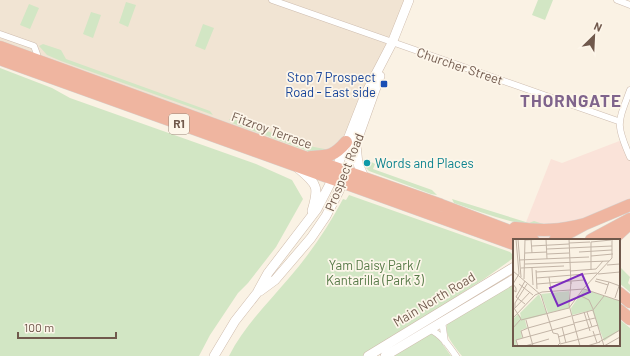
<svg xmlns="http://www.w3.org/2000/svg" width="630" height="356" font-family="Barlow,sans-serif">
<style>
.residential{fill:#f1e4d3}
.commercial{fill:#fae3d9}
.green{fill:#d2e6c4}
.lines{fill:none;stroke-linecap:round;stroke-linejoin:round}
.street-casing{stroke:#cdbcaf;stroke-width:7}
.secondary-casing{stroke:#cfbcac;stroke-width:10}
.highway-casing{stroke:#d7d1cd;stroke-width:13}
.street{stroke:#fff;stroke-width:6}
.secondary{stroke:#fff;stroke-width:9}
.highway{stroke:#efb5a0;stroke-width:12}
.transit-dot{fill:#1a4fb4;stroke:#fdf6ea;stroke-width:1.5}
.culture-dot{fill:#0f9aa8;stroke:#fdf6ea;stroke-width:1.5}
.labels{text-anchor:middle;stroke-width:3.5;stroke-linejoin:round;paint-order:stroke}
.shield{fill:#fdf6ea;stroke:#9a887b;stroke-width:1}
.shield-label{font-size:12px;font-weight:bold;fill:#70594c}
.street-label{font-size:13px;fill:#70594c;stroke:#fdf6ea}
.transit-label{font-size:13px;fill:#164399;stroke:#fdf6ea;text-anchor:end}
.culture-label{font-size:13px;fill:#0d838f;stroke:#fdf6ea;text-anchor:start}
.park-label{font-size:13px;fill:#577a48;stroke:#fdf6ea}
.district-label{font-size:17px;font-weight:bold;letter-spacing:1px;fill:#7f648c;stroke:#fdf6ea}
.inset-road{fill:none;stroke:#c3b5a7;stroke-width:1}
.view{fill:#7b2cbf;fill-opacity:0.15;stroke:#7b2cbf;stroke-width:2}
.inset-edge{fill:none;stroke:#70594c;stroke-width:2}
</style>
<rect width="100%" height="100%" fill="#faf2e4"/>
<path class="residential" d="M0 0H409L337 153 304 157 0 41Z"/>
<path class="commercial" d="M622 140 627 150 630 149V212L589 228 571 240H519L551 159 562 163Z"/>
<path class="green" d="M538 0H553L545 20 532 15Z
M126 2 136 5 128 27 119 23Z
M29 4 39 8 30 29 20 25Z
M91 12 101 15 93 38 83 34Z
M203 24 214 28 205 50 195 46Z
M43 44 61 50 66 59 210 111 213 115 61 61 47 55 39 46Z
M0 68 52 88 70 98 256 164 292 180 303 199 276 247 248 283 238 293 210 335 199 356H0Z
M229 119H233L309 146 330 150 311 152 232 123Z
M366 159 375 164 373 169 432 190 437 195 431 194 369 171 362 164Z
M349 195 510 252 513 255 512 259 484 279 363 356H229C244 326 268 303 289 278 310 254 328 227 343 199L346 200Z
M452 199 529 223 534 221 546 225C514 226 484 213 454 203Z
M619 266 630 277 628 283 630 285V292L619 283Z
M514 284V345H619V319L630 328V356H462C455 347 442 333 448 322Z
M430 332H434L451 356H390Z"/>
<g class="lines">
<defs>
<path id="street" d="M272 0 618 121
M617 0 630 5
M0 34 34 46 37 54 36 59
M630 90C618 123 615 123 630 157
M442 321 445 342
M429 329C441 334 449 346 456 356"/>
<path id="secondary" d="M356 145 358 164 364 177
M299 169C318 185 319 187 312 211
M260 291 275 280 311 238 326 216 339 191 380 76
M214 356 235 321 257 293 268 273 317 209 332 180 366 93 392 43 409 0
M368 356 514 267
M385 356 514 279"/>
<path id="highway" d="M0 47 304 157 441 205 533 240
M0 59 514 244
M311 157C329 156 334 156 346 142
M515 228C542 231 559 231 585 224
M555 240 585 224 630 205
M591 240 630 219
M612 240 626 227
M619 293 630 302
M619 310 630 319"/>
</defs>
<use href="#street" class="street-casing"/>
<use href="#secondary" class="secondary-casing"/>
<use href="#highway" class="highway-casing"/>
<use href="#street" class="street"/>
<use href="#secondary" class="secondary"/>
<use href="#highway" class="highway"/>
</g>
<rect class="transit-dot" x="380" y="80" width="8" height="8" rx="2"/>
<circle class="culture-dot" cx="367" cy="163" r="4"/>
<g class="labels">
<rect class="shield" x="169" y="114" width="20" height="20" rx="3"/>
<g class="shield-label">
<text x="179" y="128">R1</text>
</g>
<g class="street-label">
<text transform="translate(460 66) rotate(19)" y="5">Churcher Street</text>
<text transform="translate(272 130) rotate(20)" y="5">Fitzroy Terrace</text>
<text transform="translate(344 172) rotate(-68)" y="5">Prospect Road</text>
<text transform="translate(434 299) rotate(-31)" y="5">Main North Road</text>
</g>
<g class="transit-label">
<text x="376" y="82">Stop 7 Prospect<tspan x="376" dy="15">Road - East side</tspan></text>
</g>
<g class="culture-label">
<text x="375" y="168">Words and Places</text>
</g>
<g class="park-label">
<text x="375" y="270">Yam Daisy Park /<tspan x="375" dy="15">Kantarilla (Park 3)</tspan></text>
</g>
<g class="district-label">
<text x="571" y="107">THORNGATE</text>
</g>
</g>
<g transform="translate(513 239)">
<rect width="107" height="107" fill="#faf2e4"/>
<path d="M71 50 107 62V91L91 102 79 71 59 76 58 69ZM56 52V69L35 74 28 55ZM26 55 34 75 12 81 14 89 8 91 9 99 3 101 4 107H0V80L5 75 8 78 7 74Z" fill="#d2e6c4"/>
<path class="inset-road" d="M5 0 8 38M18 0 19 14M33 0 34 20M56 0 58 45M12 1 31 0M78 3 98 1M56 4 77 3M19 7 56 5M34 10 99 7M66 13 99 11M12 14 34 13M34 15 56 14M78 17 100 15M6 21 76 18M12 25 96 22M94 26 107 25M8 29 51 27M19 29 20 46M23 31 24 50M78 31V3M0 32 28 56 40 94M57 32 83 30 90 22M23 33 57 31M85 35 107 33M36 38 84 34M36 38 38 51M23 39 36 38M11 40 12 0M83 40 96 43M12 42 3 58 12 65M82 42 95 46M58 43 56 66 67 107M0 45 6 35 3 0M0 45 3 49V53L0 51M6 45 20 56M24 45 71 41M70 50 99 19V0M92 55 96 43 107 47M66 56 76 61 80 70M102 59 106 47M2 69V64L14 45M2 69 17 53M56 69 70 50M71 73 77 92M74 73 79 88M59 77 80 71M0 79 22 56 29 53 71 50 107 62M8 81 56 69M13 81 20 107M61 84 82 79M49 88 53 104M0 89 8 80 1 69M15 89 58 77M80 92 84 104M40 94 45 95 47 104 44 107M45 98 85 86M10 99 61 85M86 103 107 91M47 105 87 95M5 107 3 101 10 99 8 92 15 89M12 107 36 100M74 107 87 103M91 107 80 71 91 57M91 107 107 98"/>
<path class="view" d="M69 35 77 53 45 67 37 49Z"/>
<rect width="107" height="107" class="inset-edge"/>
</g>
<g transform="translate(594 36) rotate(24)" stroke="#fdf6ea" stroke-width="3" paint-order="stroke">
<path d="M0-3L7 15L0 10L-7 15Z" fill="#70594c"/>
<text y="-6" font-size="11" font-weight="bold" text-anchor="middle" fill="#70594c">N</text>
</g>
<path d="M18 332v6h98v-6" fill="none" stroke="#70594c" stroke-width="2"/>
<text x="24" y="332" font-size="12" fill="#70594c" stroke="#fdf6ea" stroke-width="3" paint-order="stroke">100 m</text>
</svg>
